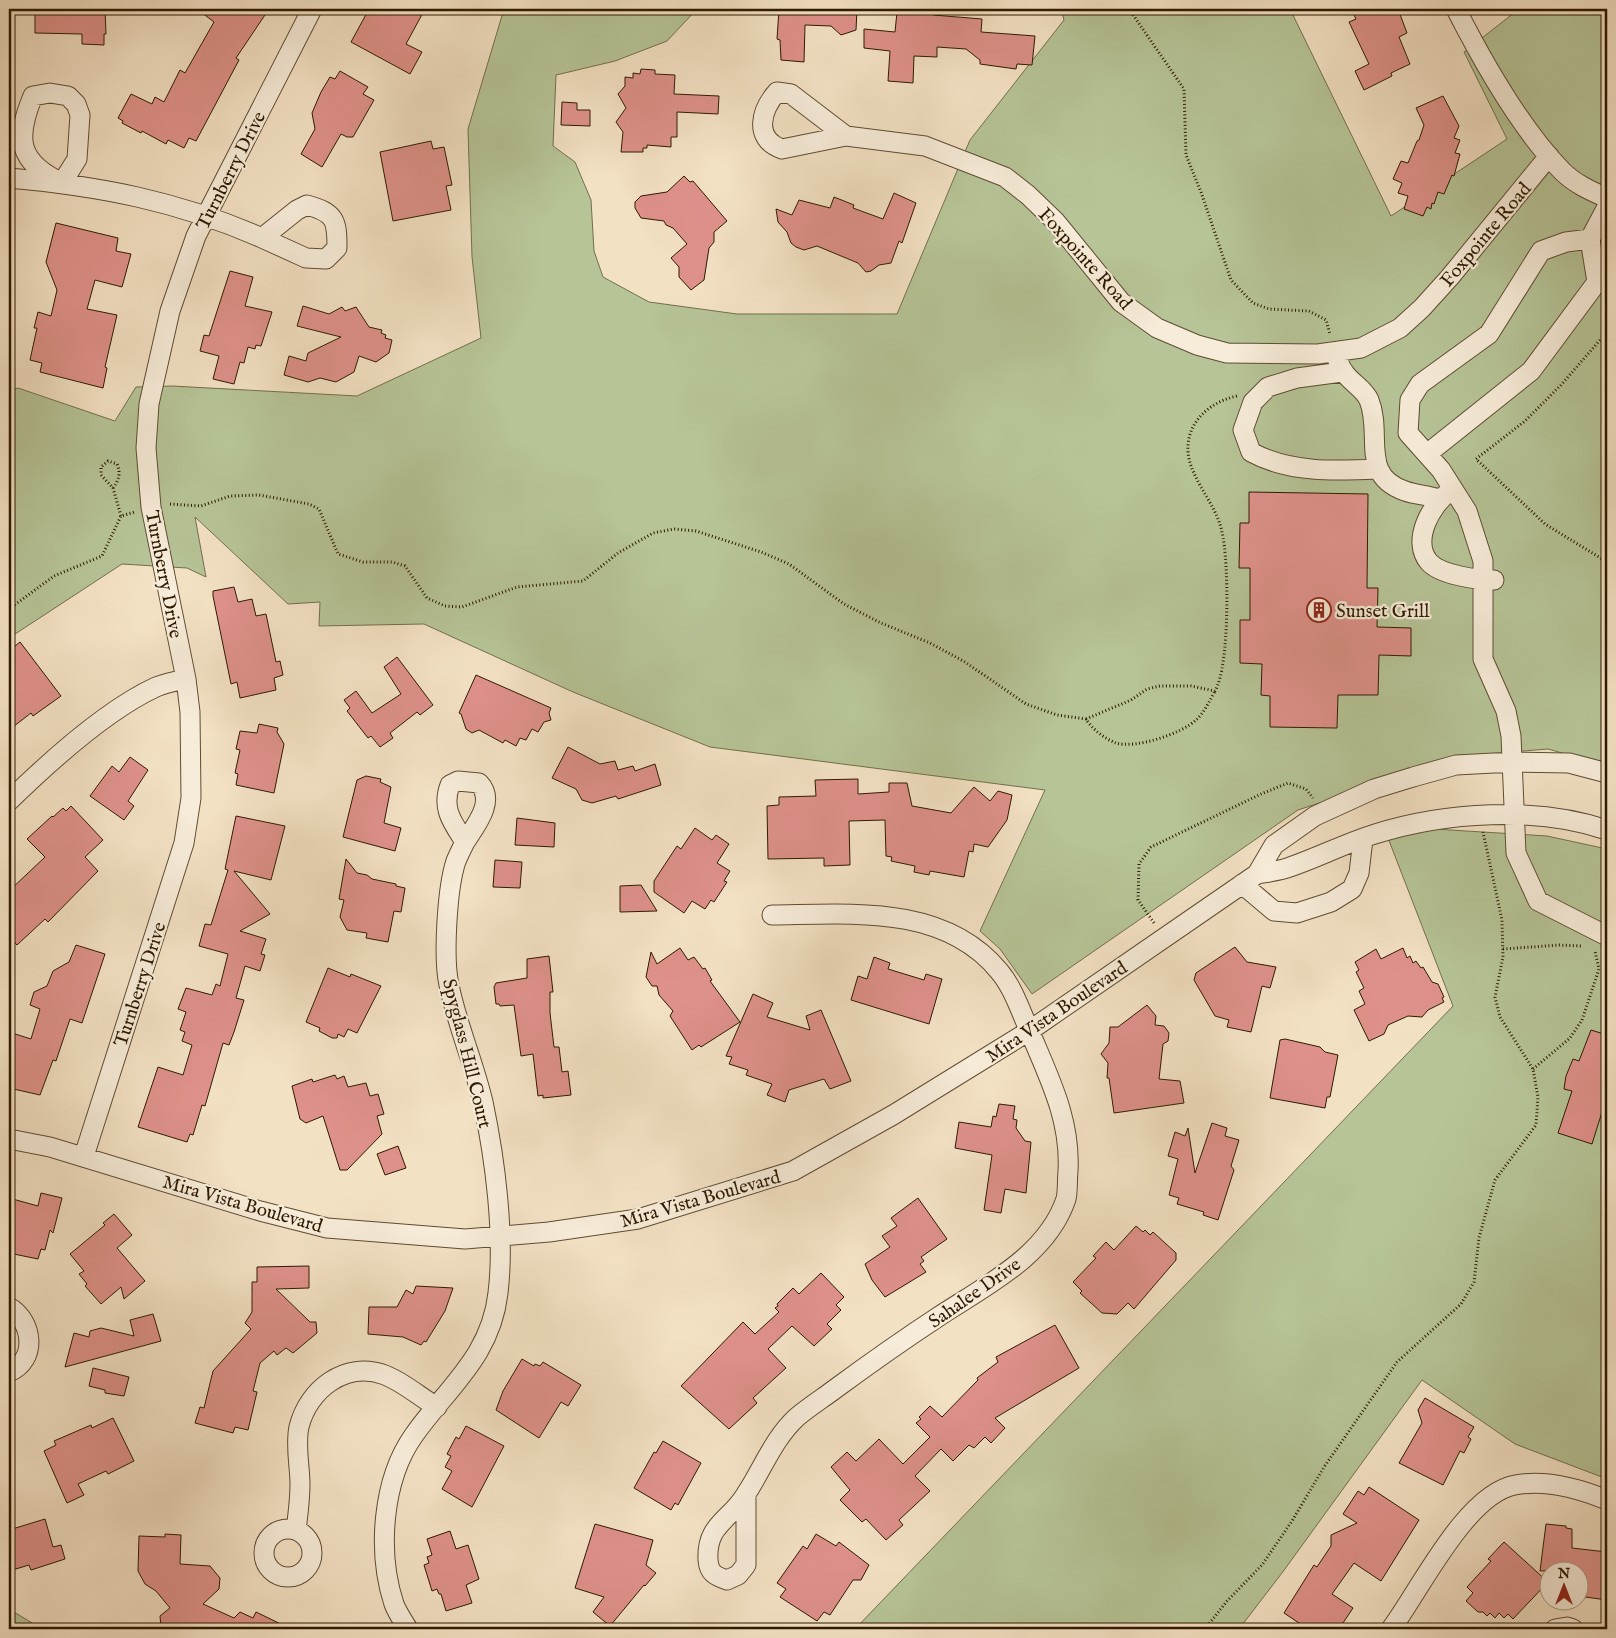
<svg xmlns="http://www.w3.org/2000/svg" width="1616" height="1638" font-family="'IM FELL English',serif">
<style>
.green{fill:#b6c497;stroke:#726f4c}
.building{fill:#de918a;stroke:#2e1a00}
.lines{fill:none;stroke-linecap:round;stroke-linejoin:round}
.minor-casing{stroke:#5f4c31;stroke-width:21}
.path{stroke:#2e1a00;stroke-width:3;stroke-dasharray:1 2.5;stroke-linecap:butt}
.minor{stroke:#f7ecd9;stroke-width:19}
.labels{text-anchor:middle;stroke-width:4.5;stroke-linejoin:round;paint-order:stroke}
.street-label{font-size:19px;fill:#2e1a00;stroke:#f7ecd9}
.poi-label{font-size:19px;fill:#2e1a00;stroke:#f7ecd9;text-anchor:start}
</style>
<rect width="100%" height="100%" fill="#f3e1c4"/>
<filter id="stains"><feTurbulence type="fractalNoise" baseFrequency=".004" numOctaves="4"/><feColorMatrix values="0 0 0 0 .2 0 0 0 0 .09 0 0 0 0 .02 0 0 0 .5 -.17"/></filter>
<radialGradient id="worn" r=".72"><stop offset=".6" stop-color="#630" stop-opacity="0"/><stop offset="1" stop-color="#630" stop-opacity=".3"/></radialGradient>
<path class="green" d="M504 9H697L667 41 615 61 556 75 553 146 575 162 591 200 594 251 603 277 649 302 737 314H897L970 140 1064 20 1061 9H1290L1391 216 1507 139 1464 52 1519 9H1607V766L1548 749 1462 756 1298 810 1032 994 1000 949 980 931 1045 790 710 747 573 692 424 624 319 626 320 602 288 604 195 517 206 577 187 568 122 564 9 638V391L18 388 115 421 136 387 172 386 357 396 481 338 472 257 468 129Z
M1434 829 1547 836 1607 849V1479L1515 1444 1422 1380 1282 1573 1239 1629H855L1453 1006 1388 838Z
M9 1609 42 1629H9Z"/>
<path class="building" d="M35 9H105L106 34H104V45L82 44V34L35 33Z
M197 9H269L236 58 239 60 196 141 189 138 184 148 168 140 166 144 142 131 141 133 122 123 123 121 118 118 131 94 152 104 155 97 164 102 180 70 185 73 214 22Z
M369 9H425L406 44 422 52 410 74 351 42Z
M779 9H857L856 30 841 35 831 26 805 25 804 62 781 60 780 40 777 39Z
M909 9H934L933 15 982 19 981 32 1035 36 1032 65 1017 64 1016 69 980 64V60L966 49 937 47V57L914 56 913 83 888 81 890 51 864 48V29L895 32 897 12 909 13Z
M1351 9H1398L1407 33 1399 37 1410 64 1391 73 1392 76 1364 90 1355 71 1369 64 1349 22 1356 19Z
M641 69 655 70V74L675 75 674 94 719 96 718 114 677 112V137H671V147L647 145V148H643V152H621L623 132 616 122 626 108 618 94 625 86V77L633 78V73L640 74Z
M340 71 368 87 363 94 374 100 353 137H347L341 134 322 167 301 154 315 129 312 113 321 92 330 77 335 79Z
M1443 96 1459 126 1454 138 1460 140 1455 153 1460 154 1454 176 1452 175 1444 194 1438 192 1434 204 1432 203 1431 209 1427 207 1423 216 1404 209 1408 196 1398 193 1402 183 1393 179 1401 161 1408 163 1417 141 1419 140 1424 125 1416 108Z
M562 102 577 103V110H590V126L561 125Z
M431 141 433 149 444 147 452 185 446 186 451 210 393 221 380 152Z
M684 176 690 182 693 181 727 221 714 232V242L709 248 704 280 691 290 679 277V267L671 258 687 244 673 228 666 225 664 221 641 218 635 208V202L641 196 667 192Z
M894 193 916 203 902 243 899 241 891 263 879 265 871 271 866 272 858 263 817 246 804 250 796 247 791 243 787 232 778 222 776 209 792 215 799 200 830 208 834 197 854 205 853 208 883 219Z
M56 223 118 238 116 251 131 254 122 287 95 280 87 309 117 315 105 367 107 368 103 388 40 372 42 363 30 360 37 328H34L38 312 51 316 57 290 46 262Z
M230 271 253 277 245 306 272 312 261 346 256 345 255 349 248 347 244 363 240 362 234 384 213 379 219 356 200 351 204 335 209 336Z
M303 306 329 314 342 307 345 311 356 307 369 327 382 330 381 333 386 335 385 338 392 340 389 353 376 362 359 356 354 372 336 382 320 378 308 382 284 375 289 356 306 361 308 353 341 337 297 326Z
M1249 492 1368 494 1367 588H1378L1377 627 1411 628V656L1379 655 1378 695H1338L1337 728 1270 727V696L1261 695 1262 664 1240 663V620H1250V568H1239L1240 523H1249Z
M234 587 238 602 252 599 256 616 266 614 276 662 280 661 283 675 274 678 276 690 240 698 237 682 231 684 213 596V591Z
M20 642 61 696 33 716 31 713 9 730V651Z
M397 657 433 705 420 715 417 712 390 733 393 738 380 747 371 736 368 738 347 711 350 708 344 700 356 691 372 713 401 694 384 667Z
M476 675 551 708 549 713 551 720 544 722 538 732 532 729 526 740 520 738 516 746 505 740 503 743 479 730 472 733 466 729 461 714 459 713Z
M259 724 278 728 277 732 284 744 274 793 236 785 238 774 235 773 240 750 236 749 240 731 257 733Z
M568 747 600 764 615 761 618 770 633 766 635 771 655 764 661 785 618 799 616 796 592 803 582 800 576 789 552 778Z
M130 757 148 770 128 801 134 806 124 820 90 796 112 766 119 772Z
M366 776 381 779 380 782 391 787 384 823 401 828 395 851 343 837 357 780Z
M858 779V794L889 792V783H907L912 806 951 813 974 787 990 801 998 791 1012 795 1007 820 988 847 974 844 973 852 969 851 964 877 930 871 929 875 914 872 915 866 891 861 892 857 886 856 885 820 849 821 850 865 824 866V858L768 859 767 806 779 805V797L816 796 815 780Z
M71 806 103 840 85 857 98 871 48 922 45 919 17 945 9 936V891L45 857 27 839 52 816 53 817 63 808 66 811Z
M236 816 285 826 271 880 234 871 270 914 240 931 266 939 261 954 265 955 260 971 245 966 236 998 244 1000 234 1032 229 1045 223 1043 205 1106 202 1105 193 1135 190 1134 187 1142 138 1127 158 1067 183 1075 192 1045 182 1041 185 1032 180 1030 186 1012 178 1009 186 988 212 995 216 984 220 986 228 954 199 946 205 924 211 925 228 870 225 869Z
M517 818 555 823 554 847 515 845Z
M695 828 712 840 716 835 729 844 717 863 730 871 724 881 727 882 714 902 711 900 705 909 692 901 684 913 654 892V881L677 846 681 849Z
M346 859 357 873 367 875 372 879 396 884V886L405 888 401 912 394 911 388 942 366 938 367 933 347 930 340 917 344 900 339 899Z
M495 860 522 862 520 888 493 887Z
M641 885 657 911 620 912V886Z
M76 945 105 954 82 1023 70 1019 56 1061 53 1060 40 1095 9 1088V1032L31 1039 40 1009 30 1005 34 992 47 986 53 971 69 962Z
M1235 947 1247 962 1276 967 1270 988 1262 986 1251 1032 1227 1027 1229 1020 1215 1016 1194 980 1196 973Z
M680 948 688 960 694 957 703 969 705 968 712 980 710 981 740 1022 701 1047 699 1045 692 1050 670 1016 673 1011 659 995 657 986H652L646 977 651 952 657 964Z
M1403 948 1407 958 1410 956 1413 963 1416 961 1421 968 1423 967 1432 982 1438 984 1444 997 1442 998 1444 1002 1428 1010 1422 1017 1408 1016 1388 1025 1384 1034 1369 1041 1354 1010 1365 1004 1359 991 1364 988 1356 972 1359 970 1355 962 1376 949 1381 959Z
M549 956 553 992H550V1013L554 1047H559L562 1072 568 1071 571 1095 543 1098V1095L538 1096 533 1054 521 1056 514 1005 500 1006 499 1004H496L494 987 496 983 527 978V959Z
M874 957 890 963 888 969 924 980 926 974 942 979 929 1024 851 1000 858 976 867 979Z
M328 968 350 977 351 974 381 986 357 1033 348 1029 344 1037 338 1034 337 1038H332L319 1031 320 1028 306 1022Z
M753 994 773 1003 767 1017 810 1030 806 1016 821 1010 851 1081 830 1089 824 1079 789 1090 785 1102 767 1095 772 1084 746 1075 748 1070 729 1064 732 1057 726 1056Z
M1147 1005 1156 1016 1155 1025 1164 1026 1169 1033 1168 1041 1163 1044 1159 1079 1180 1081 1184 1103 1114 1113 1109 1078H1107L1108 1063 1101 1054 1109 1043 1110 1027H1118Z
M1591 1030 1607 1035V1096L1592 1144 1558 1133 1572 1091 1564 1089 1566 1076 1573 1059 1579 1061Z
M1285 1039 1320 1047 1325 1052 1338 1055 1330 1097H1327L1325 1108 1270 1098 1280 1040Z
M335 1075 337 1079 344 1076 348 1087 366 1083 370 1096 378 1094 384 1114 377 1116 382 1134 347 1170H340L323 1116 306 1123 300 1119 292 1086 312 1079 313 1082Z
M999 1104 1015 1106 1013 1119 1017 1120 1016 1128 1025 1141 1031 1142 1026 1193 1005 1189 1001 1213 984 1210 992 1155 955 1148 959 1122 991 1127 993 1116 996 1117Z
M1212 1123 1227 1128 1225 1136 1239 1140 1231 1166 1234 1170 1218 1220 1203 1215 1204 1212 1177 1204 1179 1198 1169 1195 1178 1159 1168 1156 1175 1132 1185 1136 1188 1128 1195 1173Z
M398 1146 406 1168 385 1175 377 1154Z
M41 1193 62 1198 53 1233 50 1230 45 1250 41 1249 38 1259 9 1253V1198L38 1206Z
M918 1198 947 1239 921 1257 924 1261 920 1264 926 1272 885 1297 872 1280 865 1264 890 1247 882 1236 897 1226 891 1218Z
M114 1214 132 1235 117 1248 145 1281 124 1299 121 1287 101 1304 85 1286 87 1284 79 1274 84 1271 70 1254 105 1225 103 1223Z
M1136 1226 1143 1232 1145 1230 1150 1235 1153 1232 1176 1253V1260L1134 1309 1128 1303 1117 1314 1102 1313 1080 1293 1082 1291 1073 1282 1096 1258 1093 1256 1106 1242 1114 1250Z
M309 1266V1288L276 1289 310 1322H316L317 1333 293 1353 286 1348 277 1355 274 1351 260 1363 253 1391 257 1392 248 1430 235 1427 233 1433 195 1423 200 1407 204 1408 213 1371 251 1329 245 1323 252 1312V1282H257V1267Z
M821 1273 844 1297 836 1305 841 1310 827 1324 832 1329 814 1346 792 1326 768 1349 786 1368 753 1398 757 1403 729 1429 681 1386 743 1322 755 1334 779 1312 775 1308 778 1306 777 1304 793 1288 799 1294Z
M416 1286 453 1288 445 1311 426 1342 424 1341 421 1345 403 1337 368 1334 369 1307H397L406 1290 413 1294Z
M153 1314 161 1341 65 1367 74 1333 89 1337 90 1331 101 1328 134 1336 130 1320Z
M1055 1325 1079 1368 995 1418 1005 1428 991 1443 985 1437 974 1448 969 1445 953 1461 941 1449 915 1476 930 1491 899 1520 903 1525 886 1540 866 1519 862 1522 840 1500 850 1490 831 1467 847 1452 856 1461 879 1439 903 1464 930 1437 916 1423 921 1419 919 1417 930 1406 942 1417 978 1380 977 1378 998 1362 996 1357Z
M522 1359 534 1366 535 1364 540 1366 543 1362 581 1385 568 1406 561 1402 539 1438 496 1410 503 1391Z
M93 1368 129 1377 124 1396 105 1393V1390L89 1386Z
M1425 1398 1474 1427 1468 1437 1471 1439 1464 1453 1460 1451 1443 1485 1399 1463 1422 1423 1418 1410Z
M113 1418 134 1461 108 1474 106 1471 78 1484 84 1495 67 1503 44 1451 56 1445 54 1441 91 1425 92 1428Z
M466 1426 504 1446 472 1507 442 1489 452 1471 445 1467 451 1456 447 1454 456 1437 459 1439Z
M663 1441 701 1463 678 1505 675 1503 671 1510 634 1488 654 1452 656 1453Z
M1369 1487 1419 1520 1381 1581 1354 1563 1332 1594 1353 1608 1339 1629H1308L1284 1613 1314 1565 1317 1567 1331 1546V1535L1357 1523 1343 1514 1358 1491 1364 1495Z
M45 1519 53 1547 61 1545 65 1559 31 1570 29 1565 9 1571V1530Z
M595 1524 653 1540 646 1565 656 1573 645 1586 644 1585 610 1626 593 1612 604 1597 575 1588Z
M1546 1524 1566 1526V1528L1572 1529V1548L1607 1552V1600L1578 1596V1570L1540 1571Z
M450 1531 456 1549 468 1545 479 1579 466 1585 472 1603 446 1611 441 1594H439L437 1589 432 1591 424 1565 429 1563 427 1557 432 1555 427 1539Z
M165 1534 181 1535 180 1564 210 1566 220 1578 219 1589 203 1604 234 1618 240 1612 253 1618 256 1612 291 1629H171L161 1627 160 1616 170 1608 156 1591 145 1584 138 1571 139 1536 165 1537Z
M816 1534 836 1546 839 1542 869 1565 861 1580H853L830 1615 824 1612 817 1621 780 1597 786 1589 777 1583 803 1546 807 1549Z
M1504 1542 1548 1582 1513 1619 1508 1614 1504 1618 1499 1613 1495 1618 1490 1613 1487 1616 1483 1612H1478L1466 1601 1473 1593 1467 1587 1491 1561 1488 1559Z"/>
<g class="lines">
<defs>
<path id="minor" d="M1456 9C1482 60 1522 130 1562 171 1575 184 1591 191 1607 198
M777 92 791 94 846 136 782 149C753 139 761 110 777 92Z
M50 93 68 96 76 104 80 115 77 159 62 183C18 162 15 139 33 96Z
M846 136 925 146 1005 177 1028 195 1055 221 1121 302 1157 328 1197 345 1227 353 1318 354 1361 348 1400 328 1422 308 1450 277 1549 156
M9 178C99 186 178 201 262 238
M307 205C336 213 337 221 337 248L326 259 306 258 262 238 297 210Z
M1607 207 1590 239 1566 242 1541 251 1489 334 1420 384 1410 400 1408 433 1441 470 1467 511 1483 561V659L1506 711 1511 736 1516 853 1538 901 1607 936
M1338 361C1345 381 1363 386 1369 400 1383 435 1359 475 1405 491 1416 495 1428 495 1439 499
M1342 372 1297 378 1268 387 1253 402 1243 430 1251 452C1289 473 1335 471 1377 469
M1427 454 1531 371 1597 282 1590 239
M1449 492C1431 505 1411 541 1429 562 1440 575 1478 580 1494 580
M458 781 479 783C496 801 476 825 465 842 453 823 441 809 450 785Z
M9 801C49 762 106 710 156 687 165 683 176 681 186 679
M1257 874 1274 845 1315 816 1374 789 1413 777 1456 765 1513 762 1569 763 1607 773
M1242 884 1274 911 1297 913 1331 902 1352 889 1359 873 1363 839
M9 1139 50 1147 260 1211 327 1228 465 1239 549 1232 638 1219 793 1171 893 1115 1029 1031 1257 874C1268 872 1280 871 1290 867 1319 857 1346 843 1375 834 1445 812 1537 806 1607 830
M84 1156 184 843 191 798 190 712 186 679 151 507 146 448 149 404 170 311 196 236 312 9
M9 1307C33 1321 38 1360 9 1372
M746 1494C763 1468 774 1438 797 1417 809 1407 823 1398 835 1389 869 1364 903 1340 938 1317 985 1286 1047 1256 1066 1199 1068 1191 1067 1180 1068 1171 1071 1117 1047 1074 1027 1025 1019 1007 1012 986 999 971 944 904 850 914 772 915
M746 1494V1565L738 1575 727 1580C715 1576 709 1573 708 1560 706 1524 730 1521 746 1494Z
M264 1553a24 24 0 1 1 48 0a24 24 0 1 1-48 0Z
M296 1530C298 1515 300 1499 300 1484 300 1467 295 1445 299 1427 308 1390 345 1360 385 1375 403 1382 420 1397 437 1407
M408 1629C403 1621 397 1612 394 1604 377 1552 382 1480 414 1435 448 1387 491 1356 498 1293 505 1235 495 1159 483 1102 474 1063 457 1025 449 985 443 958 447 888 456 861 459 854 462 848 465 842
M1391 1629C1420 1590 1466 1494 1515 1485 1546 1479 1578 1488 1607 1500
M1555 1629 1567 1627 1573 1629"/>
</defs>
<use href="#minor" class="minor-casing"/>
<path class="path" d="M1129 9 1184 89 1186 155 1201 192 1231 280 1253 303 1269 309 1309 311 1326 320 1330 334
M1607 332 1561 385 1525 421 1476 459 1545 524 1607 562
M113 488C119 480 121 473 117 464L108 461 101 467V475L113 488 121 516
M170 504 201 506 230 496 259 495 309 504 319 509 338 554 363 562H392L405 566 427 598 445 606 462 607 517 587 583 581 618 553 653 533 674 529 696 531 761 552 789 564 844 604 881 623 930 643 965 662 1026 704 1057 715 1086 719C1092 729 1105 739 1116 743 1135 749 1181 734 1196 720 1204 713 1210 700 1215 691
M9 609 54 576 102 556 121 516 135 512
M1086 719 1131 700 1147 689 1160 686H1191L1215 691C1230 666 1229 561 1222 532 1218 511 1202 492 1194 473 1176 436 1200 404 1237 396
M1154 923 1138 900 1139 864 1151 847 1261 794 1288 783 1306 789 1313 798
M1503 949 1559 945 1582 946
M1533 1069 1570 1038 1582 1020 1599 969 1595 951
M1205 1629 1227 1601 1262 1565 1292 1521 1324 1467 1397 1362 1461 1304 1474 1282 1479 1238 1495 1180 1536 1125 1538 1097 1533 1069 1500 1017 1495 997 1503 957 1502 920 1483 832"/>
<use href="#minor" class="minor"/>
</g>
<defs>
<symbol id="building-ring" viewBox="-11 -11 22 22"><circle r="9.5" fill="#f7ecd9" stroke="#8f2418" stroke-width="1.5"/><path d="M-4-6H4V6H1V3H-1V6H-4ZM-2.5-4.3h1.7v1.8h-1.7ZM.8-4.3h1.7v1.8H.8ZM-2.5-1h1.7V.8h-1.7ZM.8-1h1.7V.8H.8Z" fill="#8f2418"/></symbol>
</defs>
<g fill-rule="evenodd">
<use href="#building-ring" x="1305" y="596" width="28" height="28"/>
</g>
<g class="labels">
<g class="street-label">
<text transform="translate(230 170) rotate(-63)" y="7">Turnberry Drive</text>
<text transform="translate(1485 234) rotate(-50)" y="7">Foxpointe Road</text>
<text transform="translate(1086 258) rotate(48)" y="7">Foxpointe Road</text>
<text transform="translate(165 574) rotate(79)" y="7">Turnberry Drive</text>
<text transform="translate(139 984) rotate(-72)" y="7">Turnberry Drive</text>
<text transform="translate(1056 1011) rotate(-34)" y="7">Mira Vista Boulevard</text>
<text transform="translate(468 1053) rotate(76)" y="7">Spyglass Hill Court</text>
<text transform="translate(700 1198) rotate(-16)" y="7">Mira Vista Boulevard</text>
<text transform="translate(243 1203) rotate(16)" y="7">Mira Vista Boulevard</text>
<text transform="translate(974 1292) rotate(-35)" y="7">Sahalee Drive</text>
</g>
<g class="poi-label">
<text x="1336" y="617">Sunset Grill</text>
</g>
</g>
<rect width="1616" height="1638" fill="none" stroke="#f3e1c4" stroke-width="30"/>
<rect x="10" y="10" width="1596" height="1618" fill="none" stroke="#2e1a00" stroke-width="2.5"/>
<rect x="15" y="15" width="1586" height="1608" fill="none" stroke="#2e1a00"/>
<g transform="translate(1564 1586)"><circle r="24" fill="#f7ecd9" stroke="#a79882"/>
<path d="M0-4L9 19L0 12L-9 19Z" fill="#8f2418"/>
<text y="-8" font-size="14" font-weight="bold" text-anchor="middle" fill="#2e1a00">N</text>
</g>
<rect width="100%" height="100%" filter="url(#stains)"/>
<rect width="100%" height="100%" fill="url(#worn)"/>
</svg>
